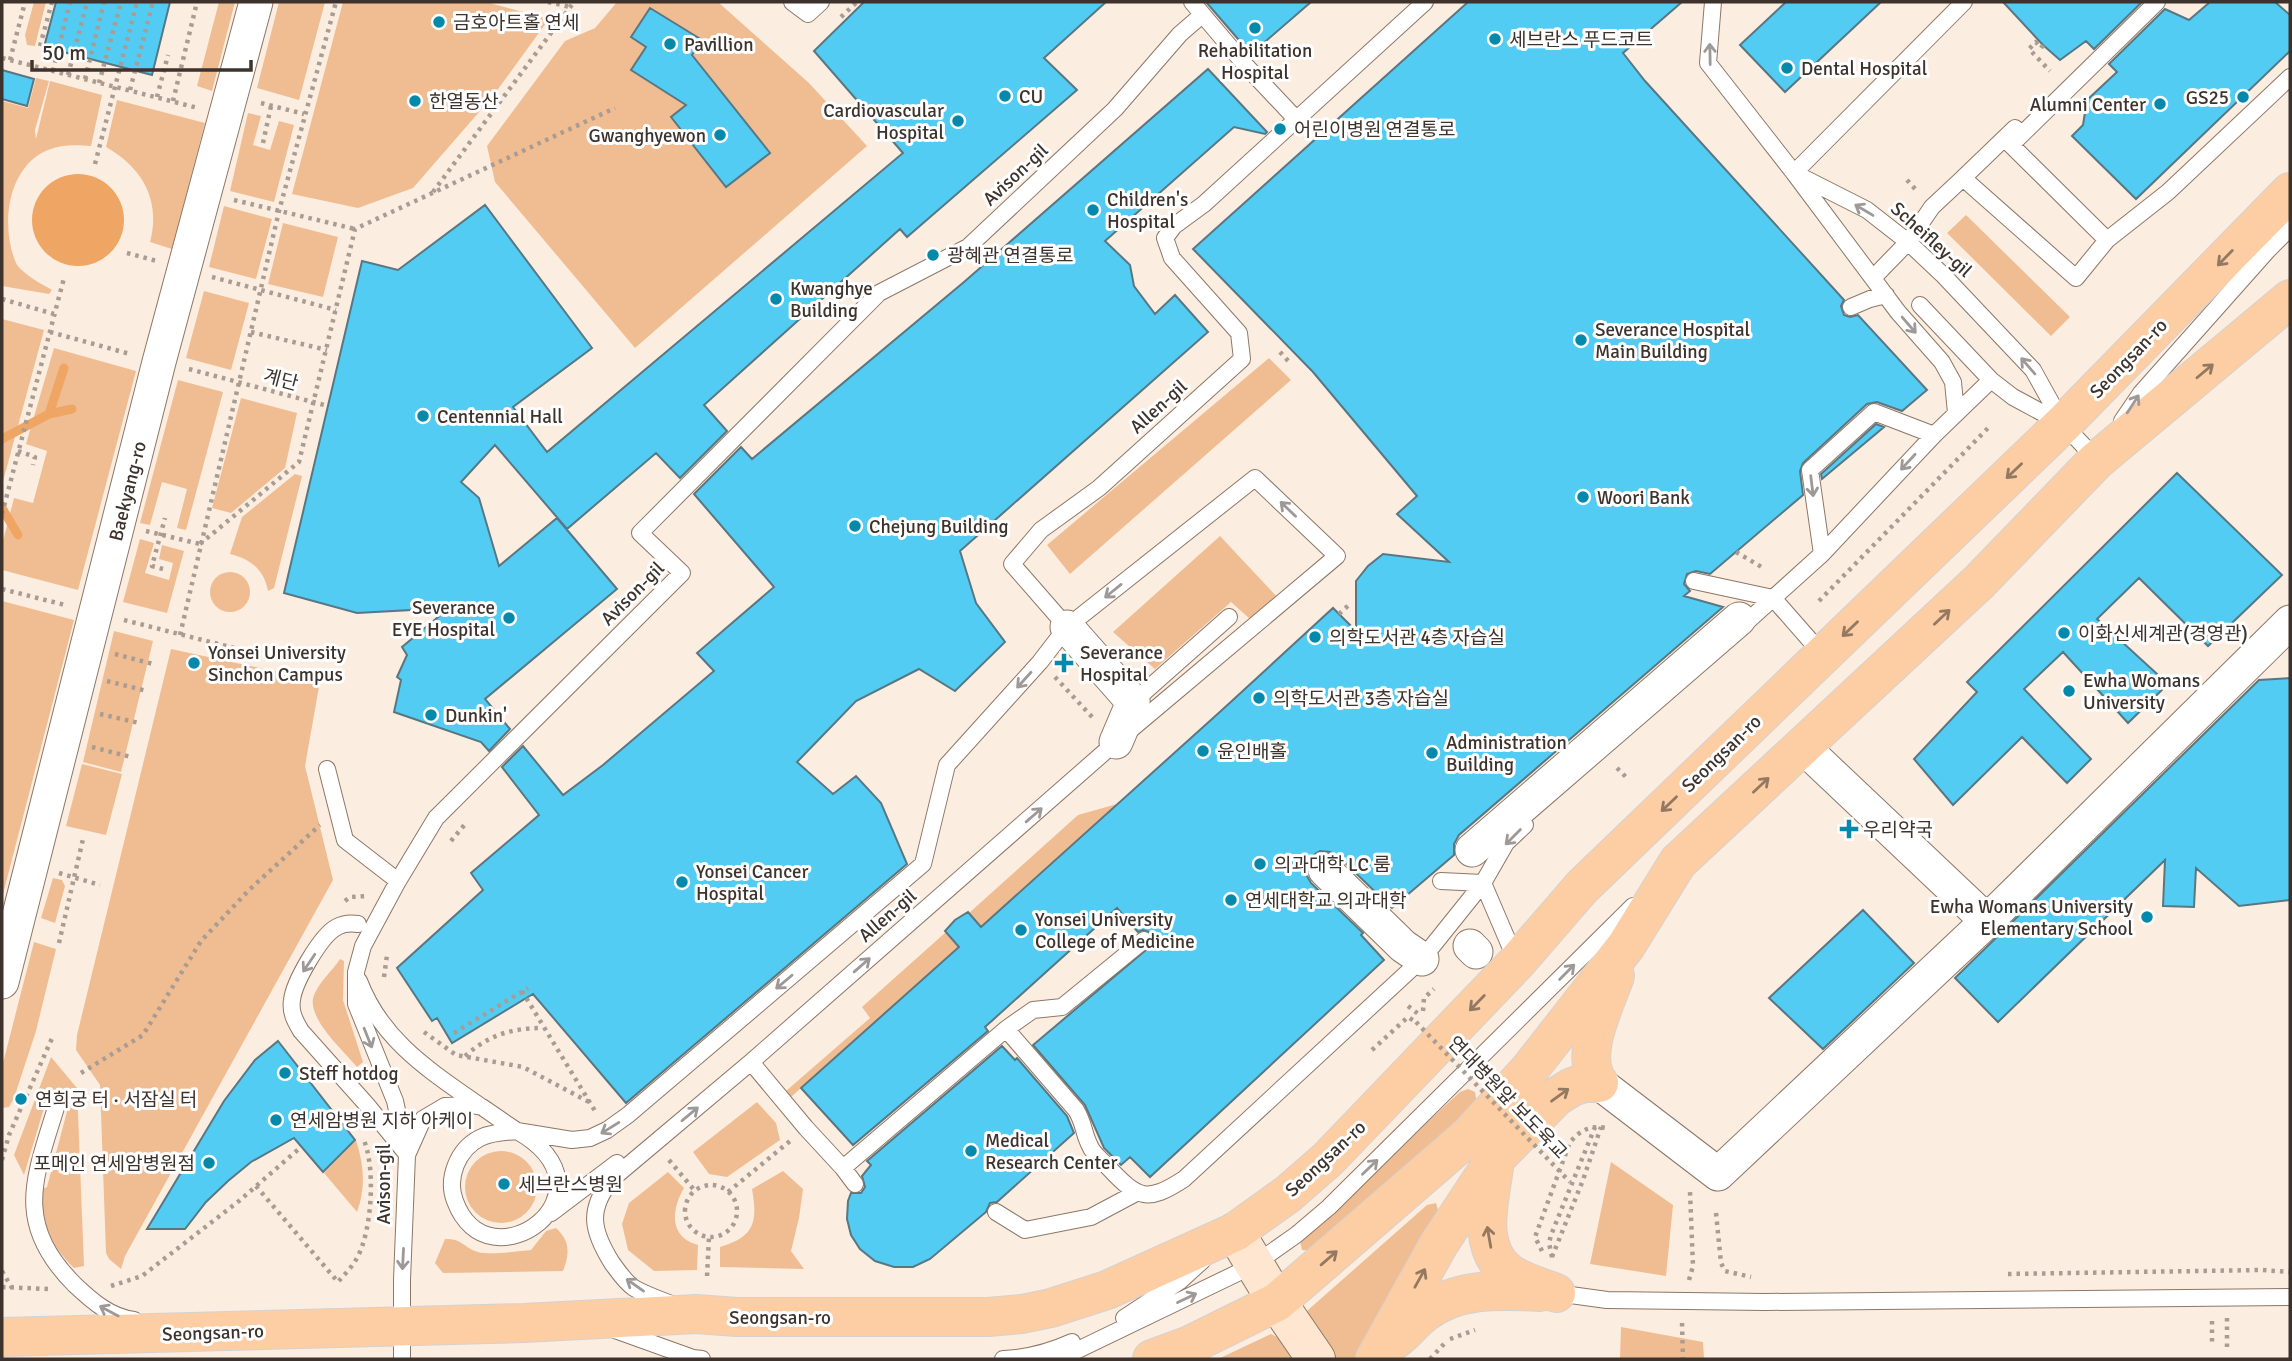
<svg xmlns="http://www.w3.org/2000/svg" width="2292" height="1361" font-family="Signika,'Noto Sans KR',sans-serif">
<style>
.green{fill:#f0bd92}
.water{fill:#efa563}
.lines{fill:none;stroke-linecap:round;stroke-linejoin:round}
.stream{stroke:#efa563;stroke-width:9}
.building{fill:#52ccf3;stroke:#597782;stroke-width:2}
.lane-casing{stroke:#8d7765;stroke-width:18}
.street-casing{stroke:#8d7765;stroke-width:35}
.secondary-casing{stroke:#8d7765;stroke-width:40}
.primary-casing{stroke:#d4d2d1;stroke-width:40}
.path{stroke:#a99c92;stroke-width:4.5;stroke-dasharray:3.5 5;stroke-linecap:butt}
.lane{stroke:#fff;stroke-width:16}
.street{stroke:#fff;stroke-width:33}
.secondary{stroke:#fee6d1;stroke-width:38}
.primary{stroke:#fdcda3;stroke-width:38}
.path-bridge{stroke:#a99c92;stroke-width:4.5;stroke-dasharray:3.5 5;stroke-linecap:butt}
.oneway{stroke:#9e9996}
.oneway2{stroke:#937862}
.poi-dot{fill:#0589aa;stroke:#fefefe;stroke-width:2.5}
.labels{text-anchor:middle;stroke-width:6;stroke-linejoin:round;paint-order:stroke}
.poi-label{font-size:19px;fill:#3d332c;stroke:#fefefe;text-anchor:start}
.street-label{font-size:19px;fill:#3d332c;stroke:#fefefe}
</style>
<rect width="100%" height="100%" fill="#fcede1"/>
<path class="green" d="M34 2H46L35 46 27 45 25 35Z
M219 2H235L212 91 197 86Z
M279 2H325L299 100 257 88Z
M343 2H486L549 19 493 96 413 188 358 208 292 194Z
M617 2H718L809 83 867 146 635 348 495 182 487 146 565 41 595 28Z
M36 78 49 81 35 130 36 139 50 81 102 95 91 146C77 145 62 144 48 150 6 167 0 229 17 265 26 276 40 283 52 290L49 294 2 286V101L28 108Z
M117 100 205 123 172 249 150 242C161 201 143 168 106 147Z
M248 113 261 116 253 145 270 150 279 121 294 125 274 202 230 191Z
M224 206 272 219 256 279 209 267Z
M1966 215 2070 317 2051 336 1947 233Z
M283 223 338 237 323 297 268 284Z
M204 291 249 303 231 370 186 358Z
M2 319 44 330 2 485Z
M54 348 136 371 78 590 2 570V545L14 498 33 503 47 451 26 444Z
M1269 358 1291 380 1070 574 1047 545Z
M178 380 223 392 186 530 177 528 187 489 162 482 150 525 140 523Z
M241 398 297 413 285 468 231 513 212 508Z
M295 474 302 476 274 588 268 591C264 569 250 559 230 554L242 517Z
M1220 536 1278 598 1250 619 1231 602 1155 669 1113 632Z
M140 539 154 543 145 573 169 580 173 563 159 559 162 545 184 551 167 613 123 602Z
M210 592a20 20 0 1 1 40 0a20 20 0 1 1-40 0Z
M2 601 74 620 2 898Z
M114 631 153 641 121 772 83 762Z
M171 649 320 681 305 766 333 880 125 1256 121 1269 109 1259 106 1253 100 1085 76 1050 77 1035Z
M82 764 122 774 106 835 66 826Z
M1117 804 981 927 969 913 1078 815Z
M53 878 62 880 65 886 55 923 41 918Z
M946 932 959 947 791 1097 786 1091 870 1018 862 1007Z
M34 942 56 949 36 1031 14 1098 9 1107 2 1108V1067Z
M340 959 344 961 343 1000 363 1062 357 1067C344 1051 305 1017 314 995 319 982 333 970 340 959Z
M51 1057 77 1088 84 1266 74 1268C49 1243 43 1225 41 1190L47 1187 69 1104 47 1098 24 1175 14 1155Z
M1468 1089 1475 1092 1477 1103 1310 1251 1302 1250 1300 1241 1303 1236 1460 1092Z
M757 1102 776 1123 780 1140 727 1177 709 1174 693 1152Z
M356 1140C364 1166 366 1187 357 1212L324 1173Z
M465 1187a36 36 0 1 1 72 0a36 36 0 1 1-72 0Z
M1611 1162 1673 1205 1666 1276 1590 1264Z
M783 1171 803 1189 799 1218 791 1251 804 1269 720 1267V1247C754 1237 758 1223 752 1189Z
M668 1172 684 1188C671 1210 669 1237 698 1245L697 1270 654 1271 628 1250 622 1224 629 1203Z
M1436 1203 1438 1210 1435 1217 1397 1279 1360 1347 1356 1359H1331L1307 1314 1308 1310 1427 1205Z
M556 1228C570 1241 570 1253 563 1271L443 1273 435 1263 445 1239C462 1239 461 1245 475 1251 485 1256 519 1251 531 1250L546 1231Z
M1621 1327 1703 1342 1704 1359H1620Z
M1271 1334 1277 1337 1292 1359H1218Z"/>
<path class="water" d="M32 220a46 46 0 1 1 92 0a46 46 0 1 1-92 0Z"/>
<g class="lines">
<path class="stream" d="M49 414 72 409
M2 439 49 414 64 368
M2 508 18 535"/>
</g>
<path class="building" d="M56 2H170L152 75 44 47Z
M864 2H1106L1044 58 1077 90 907 237 900 229 704 405 727 431 680 478 656 453 567 529 495 445 461 482 479 498 499 566 557 518 617 589 485 699 510 729 489 751 481 742 394 712 401 680 397 677 407 655 402 647 449 608 357 613 284 593 362 261 398 270 485 205 592 348 513 407 547 452 903 153 814 51Z
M1206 2H1311L1251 54Z
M1468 2H1682L1623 53 1645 81 1844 300 1841 306 1844 315 1850 317 1858 315 1927 390 1902 411 1877 402 1867 404 1803 463 1800 471 1803 495 1710 574 1696 571 1687 574 1684 584 1690 591 1684 596 1723 607 1459 835 1454 844V855L1392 908 1338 856 1330 852 1320 851 1312 856 1306 866 1307 876 1311 883 1363 933 1361 935 1384 960 1150 1177 1130 1157 1121 1165 1104 1148 1085 1105 1033 1045 1153 944 1152 933 1143 930 1138 932 1117 908 985 1027 988 1031 853 1145 801 1088 959 947 945 931 955 920 968 912 981 927 1222 710 1333 608 1356 631V581L1368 566 1383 554 1449 562 1397 514 1417 496 1313 372 1193 249Z
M1786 2H1881L1785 92 1740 45Z
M2003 2H2142L2094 49 2086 41 2060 60 2043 45Z
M2210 2H2275L2290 15V51L2136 199 2072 136 2083 125 2087 100 2117 72 2109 64 2165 9 2189 20Z
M650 8 702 40 692 55 770 153 726 187 671 117 686 105 631 70 646 47 631 37Z
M1208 69 1267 132 1265 134 1234 127 1105 241 1130 265 1134 286 1155 314 1175 295 1208 332 960 551 976 603 1005 642 955 691 919 669 856 701 797 762 833 794 856 776 881 803 907 864 626 1103 533 994 452 1043 437 1018 432 1021 397 968 483 890 471 873 539 815 502 767 523 746 563 795 603 765 714 671 697 653 774 587 694 494 741 447 752 459 964 282Z
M2 70 34 79 27 106 2 99Z
M1876 424 1884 427 1822 479 1821 474Z
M2177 473 2282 575 2208 646 2139 578 2097 619 2168 684 2128 723 2063 652 2024 689 2091 759 2067 783 2022 737 1953 805 1914 759 1977 692 1967 682Z
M2290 678V900L2239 906 2196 868 2194 907 2163 906 2165 860 1998 1022 1955 978 2259 680Z
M1863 910 1914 963 1823 1049 1769 998Z
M278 1041 355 1140 323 1172 294 1138 251 1162 228 1181 206 1202 185 1229H147L224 1101 255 1060Z
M1002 1046 1015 1060 1017 1058 1067 1116 1074 1133 997 1202 990 1203 986 1212 930 1259 913 1267H894L875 1261 860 1249 851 1235 847 1219 848 1201 851 1193H861L865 1187 862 1176 871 1165 867 1161Z"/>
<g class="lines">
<defs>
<path id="lane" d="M792 2 808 14 821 2
M1192 2 1247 67 1296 119
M1713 2 1708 63 1794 173 1867 210 1908 242 1944 276 2033 370 2063 424
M2157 2 2011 145 2107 240 2168 192 2290 77
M2015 128 1963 178 2076 278 2107 240
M1874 277 1908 242 1932 207 1963 178
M1920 305 1991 380 2013 397 2063 424 2097 460
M1851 307 1870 299 1886 295
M1956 413 1953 382 1942 362 1898 312 1794 173 1964 2
M2122 421 2141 393 2268 250 2290 228
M1822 554 1810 470 1874 412 1934 435
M1694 581 1773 598 1823 655
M1067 627 1012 564 1041 530 1099 488 1242 359 1239 333 1172 258 1165 238 1174 226 1204 204 1425 2
M1740 628 1822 554 1934 435 1991 380
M1133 702 1229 617
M327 769 345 840 398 881
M1441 881 1483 883
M358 924C351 923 344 923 337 927 321 935 294 982 292 1000 290 1012 295 1021 301 1031L367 1105 406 1153
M1516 960 1483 883 1506 843 1525 825
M359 981C382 1041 429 1070 480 1106
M1006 1029 1033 1010 1062 1007 1144 940
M751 1062 806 1128 843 1168 1006 1029 1076 1110C1085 1125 1083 1133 1090 1146 1093 1154 1103 1161 1108 1167 1138 1199 1147 1203 1184 1179L1422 959 1483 883
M58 1101C36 1175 11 1221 75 1285 92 1301 110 1317 134 1320
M517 1131C625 1192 488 1291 455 1201 446 1178 458 1149 480 1138 492 1132 505 1132 517 1131Z
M407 1155 423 1119 445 1106 471 1105 482 1107 517 1131 572 1140 590 1138 607 1130 628 1115 923 864 947 765 1040 662 1067 627 1255 478 1337 556 1116 742 751 1062 612 1179C587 1210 592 1231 612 1263 618 1271 625 1282 634 1288 646 1295 661 1300 674 1305
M843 1168 855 1184
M996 1212 1025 1230 1091 1217 1136 1193
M551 1213 617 1163
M1556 1293 1607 1300 1765 1302 2290 1297
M1124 1318 1180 1281 1202 1261
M615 1330 693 1358 702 1359
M402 1359V1280L407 1155 395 1101 356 1004V972L363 946 398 881 436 818 682 573 640 533 879 293 968 247 1115 109 1180 34 1202 15
M1003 1359C1027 1358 1050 1352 1072 1342
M1059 1359 1252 1266 1296 1235 1329 1207 1633 906"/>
<path id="street" d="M1067 627 1133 702 1116 742
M1802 746 1987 921
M1472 850 1739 619
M1325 870 1403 946 1422 959
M1470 946 1476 952
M2 982 159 362 256 2
M1599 1083 1718 1174 1987 921 2290 622"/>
<path id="secondary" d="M1235 1232 1277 1302 1316 1359"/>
<path id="primary" d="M1599 1083C1578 1056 1605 1005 1615 976
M1494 1168C1489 1203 1476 1248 1509 1273 1522 1282 1541 1287 1556 1293
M2 1337 524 1323 696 1314 737 1317H988L1022 1314 1051 1308 1107 1290 1235 1232 1288 1194 1328 1159 1517 962 1582 887 2063 424 2290 192
M1395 1340C1405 1332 1413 1322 1423 1314 1456 1287 1500 1290 1540 1292
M1152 1359 1190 1345 1277 1302 1470 1135 1529 1070 1626 946 1678 862 1979 582 2096 461 2290 299
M1375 1359 1439 1244 1495 1159 1556 1097 1572 1087 1584 1083H1599"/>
</defs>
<use href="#lane" class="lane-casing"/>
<use href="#street" class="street-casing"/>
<use href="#secondary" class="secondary-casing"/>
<use href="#primary" class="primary-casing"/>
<path class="path" d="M548 2 570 7
M841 17 857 2
M2043 45 2041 48 2036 42 2029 49 2050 71
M40 46 52 2
M2 58 198 108
M10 60 25 2
M53 71 70 2
M68 75 87 2
M85 79 104 2
M99 83 121 2
M130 90 153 2
M157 97 168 55
M173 101 197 2
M261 103 304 114
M263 143 271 106
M95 164 137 2
M1907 180 1917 191
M433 192 574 2
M234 200 355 229
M127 253 157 261
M212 277 336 310
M2 299 54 314
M50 332 130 354
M251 332 327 350
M1280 352 1290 363
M189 369 328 406
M18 451 35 457 33 465
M2 514 64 278
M146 531 200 544
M200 544 299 462 355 229 615 108
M1736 552 1765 569
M163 569 152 566 165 518
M2 589 65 605
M1819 601 1989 427
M1339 614 1351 603
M124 620 242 650
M180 635 279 211 336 2
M115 654 153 664
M1055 677 1094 719
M107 681 147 691
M100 714 139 723
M92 747 131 757
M1617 768 1628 779
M451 841 466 823
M59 873 100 885
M345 901 350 897 367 896
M59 943 83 839
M384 977 387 955
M522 991 595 1111
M1408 1006 1421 1016
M1423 1011 1424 998 1434 989
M424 1032 456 1055 523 1067 591 1103
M454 1033 528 988
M1372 1050 1408 1017 1414 1021
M465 1056C489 1035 511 1028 543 1028
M81 1073 143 1035 201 941 249 890 320 825
M2 1160 9 1135 53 1036
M669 1160 695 1191
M685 1211a26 26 0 1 1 52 0a26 26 0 1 1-52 0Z
M256 1186 338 1282C345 1274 353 1266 358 1256 372 1229 376 1166 363 1138
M728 1192 790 1141
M1716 1213 1721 1263 1725 1271 1751 1277
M1542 1251 1535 1237 1570 1142C1581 1130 1590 1125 1606 1128
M1552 1257 1549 1243 1551 1235 1595 1127
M1552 1257 1583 1180 1601 1127
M2 1271 12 1288
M2008 1274 2262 1270 2290 1272
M707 1276 709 1237
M1689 1280 1693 1266 1690 1192
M111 1286 142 1276 239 1201 301 1147
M2 1287 48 1289
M2227 1318V1352
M2212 1321V1344
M1682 1323 1683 1359
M1450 1339 1475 1330
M1430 1359 1444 1344"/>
<use href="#lane" class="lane"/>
<use href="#street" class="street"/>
<use href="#secondary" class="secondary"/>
<use href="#primary" class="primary"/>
<path class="path-bridge" d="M1416 1022 1570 1182"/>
</g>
<defs><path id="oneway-shaft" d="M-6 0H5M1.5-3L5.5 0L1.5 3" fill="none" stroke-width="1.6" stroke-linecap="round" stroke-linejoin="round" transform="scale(1.75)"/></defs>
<g class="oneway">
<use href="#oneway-shaft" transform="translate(1710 54) rotate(-91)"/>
<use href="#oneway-shaft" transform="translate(1864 210) rotate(-149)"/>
<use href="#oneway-shaft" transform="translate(1909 325) rotate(49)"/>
<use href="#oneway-shaft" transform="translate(2028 366) rotate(-131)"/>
<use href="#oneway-shaft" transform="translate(2133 404) rotate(-57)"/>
<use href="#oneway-shaft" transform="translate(1908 462) rotate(133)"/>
<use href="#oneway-shaft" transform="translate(1812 486) rotate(83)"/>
<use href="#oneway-shaft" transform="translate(1288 509) rotate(-136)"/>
<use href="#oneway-shaft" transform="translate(1113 591) rotate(141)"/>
<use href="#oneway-shaft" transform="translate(1024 680) rotate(132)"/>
<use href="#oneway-shaft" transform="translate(1034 815) rotate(-41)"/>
<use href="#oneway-shaft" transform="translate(1513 837) rotate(135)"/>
<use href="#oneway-shaft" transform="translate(309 963) rotate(124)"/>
<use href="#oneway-shaft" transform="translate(862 965) rotate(-41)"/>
<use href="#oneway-shaft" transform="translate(1567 972) rotate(-45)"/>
<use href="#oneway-shaft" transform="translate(784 982) rotate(140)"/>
<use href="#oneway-shaft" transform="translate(368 1038) rotate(68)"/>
<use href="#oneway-shaft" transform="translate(690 1114) rotate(-40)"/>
<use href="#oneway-shaft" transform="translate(610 1128) rotate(148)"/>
<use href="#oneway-shaft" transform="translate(1370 1167) rotate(-44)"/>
<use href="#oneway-shaft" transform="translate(403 1259) rotate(93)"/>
<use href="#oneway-shaft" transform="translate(635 1285) rotate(-145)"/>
<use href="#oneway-shaft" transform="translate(1187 1298) rotate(-26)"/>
<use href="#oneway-shaft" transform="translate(109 1311) rotate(-152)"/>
</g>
<g class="oneway2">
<use href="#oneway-shaft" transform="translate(2225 258) rotate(134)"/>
<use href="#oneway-shaft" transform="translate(2205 371) rotate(-40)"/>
<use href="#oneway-shaft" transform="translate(2014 471) rotate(136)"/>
<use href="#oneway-shaft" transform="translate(1942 617) rotate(-43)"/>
<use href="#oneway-shaft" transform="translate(1850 629) rotate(136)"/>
<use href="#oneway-shaft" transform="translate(1761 785) rotate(-43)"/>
<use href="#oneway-shaft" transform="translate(1669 804) rotate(136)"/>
<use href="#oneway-shaft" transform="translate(1477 1003) rotate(134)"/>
<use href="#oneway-shaft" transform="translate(1560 1095) rotate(-36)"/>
<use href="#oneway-shaft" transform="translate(1489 1237) rotate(-100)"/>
<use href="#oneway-shaft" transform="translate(1329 1258) rotate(-41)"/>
<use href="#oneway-shaft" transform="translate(1420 1278) rotate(-61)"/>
</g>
<g class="poi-dot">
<circle cx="439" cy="22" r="7"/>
<circle cx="1255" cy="28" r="7"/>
<circle cx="1495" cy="39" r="7"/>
<circle cx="670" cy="44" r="7"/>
<circle cx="1787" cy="68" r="7"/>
<circle cx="1005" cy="96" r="7"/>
<circle cx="2243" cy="97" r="7"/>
<circle cx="415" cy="101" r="7"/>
<circle cx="2160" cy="104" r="7"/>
<circle cx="958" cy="121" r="7"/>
<circle cx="1280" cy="129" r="7"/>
<circle cx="720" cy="135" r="7"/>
<circle cx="1093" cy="210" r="7"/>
<circle cx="933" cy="255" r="7"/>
<circle cx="776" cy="299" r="7"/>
<circle cx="1581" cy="340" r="7"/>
<circle cx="423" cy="416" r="7"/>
<circle cx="1583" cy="497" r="7"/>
<circle cx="855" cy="526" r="7"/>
<circle cx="509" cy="618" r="7"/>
<circle cx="2064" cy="633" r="7"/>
<circle cx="1315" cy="637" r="7"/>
<circle cx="194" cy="663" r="7"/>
<path d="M1060.5 652.5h7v7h7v7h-7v7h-7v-7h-7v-7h7z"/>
<circle cx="2069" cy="691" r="7"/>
<circle cx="1259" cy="698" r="7"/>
<circle cx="431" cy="715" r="7"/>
<circle cx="1203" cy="751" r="7"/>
<circle cx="1432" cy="753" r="7"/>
<path d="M1845.5 818.5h7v7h7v7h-7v7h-7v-7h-7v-7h7z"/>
<circle cx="1260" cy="864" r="7"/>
<circle cx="682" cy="882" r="7"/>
<circle cx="1231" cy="900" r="7"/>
<circle cx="2147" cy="917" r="7"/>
<circle cx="1021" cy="930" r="7"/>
<circle cx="285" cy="1073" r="7"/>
<circle cx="21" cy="1099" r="7"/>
<circle cx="276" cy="1120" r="7"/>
<circle cx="971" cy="1151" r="7"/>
<circle cx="209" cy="1163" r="7"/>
<circle cx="504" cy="1184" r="7"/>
</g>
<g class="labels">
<g class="poi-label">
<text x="453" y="29">금호아트홀 연세</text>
<text x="1509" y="46">세브란스 푸드코트</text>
<text x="684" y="51">Pavillion</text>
<text x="1255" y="57" text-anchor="middle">Rehabilitation<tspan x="1255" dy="22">Hospital</tspan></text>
<text x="1801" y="75">Dental Hospital</text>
<text x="1019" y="103">CU</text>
<text x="2229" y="104" text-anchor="end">GS25</text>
<text x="429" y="108">한열동산</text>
<text x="2146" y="111" text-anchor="end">Alumni Center</text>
<text x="944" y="117" text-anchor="end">Cardiovascular<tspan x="944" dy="22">Hospital</tspan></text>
<text x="1294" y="136">어린이병원 연결통로</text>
<text x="706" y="142" text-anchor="end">Gwanghyewon</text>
<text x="1107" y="206">Children's<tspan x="1107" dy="22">Hospital</tspan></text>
<text x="947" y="262">광혜관 연결통로</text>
<text x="790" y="295">Kwanghye<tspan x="790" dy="22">Building</tspan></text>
<text x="1595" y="336">Severance Hospital<tspan x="1595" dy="22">Main Building</tspan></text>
<text x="437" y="423">Centennial Hall</text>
<text x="1597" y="504">Woori Bank</text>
<text x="869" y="533">Chejung Building</text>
<text x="495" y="614" text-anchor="end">Severance<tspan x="495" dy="22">EYE Hospital</tspan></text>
<text x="2078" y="640">이화신세계관(경영관)</text>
<text x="1329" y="644">의학도서관 4층 자습실</text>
<text x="208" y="659">Yonsei University<tspan x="208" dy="22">Sinchon Campus</tspan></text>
<text x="1080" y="659">Severance<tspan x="1080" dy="22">Hospital</tspan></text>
<text x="2083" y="687">Ewha Womans<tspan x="2083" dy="22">University</tspan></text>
<text x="1273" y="705">의학도서관 3층 자습실</text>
<text x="445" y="722">Dunkin'</text>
<text x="1446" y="749">Administration<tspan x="1446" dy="22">Building</tspan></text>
<text x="1217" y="758">윤인배홀</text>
<text x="1863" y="836">우리약국</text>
<text x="1274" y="871">의과대학 LC 룸</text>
<text x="696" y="878">Yonsei Cancer<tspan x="696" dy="22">Hospital</tspan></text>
<text x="1245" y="907">연세대학교 의과대학</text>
<text x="2133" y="913" text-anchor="end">Ewha Womans University<tspan x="2133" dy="22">Elementary School</tspan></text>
<text x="1035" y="926">Yonsei University<tspan x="1035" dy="22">College of Medicine</tspan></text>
<text x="299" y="1080">Steff hotdog</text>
<text x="35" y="1106">연희궁 터 · 서잠실 터</text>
<text x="290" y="1127">연세암병원 지하 아케이</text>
<text x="985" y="1147">Medical<tspan x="985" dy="22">Research Center</tspan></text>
<text x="195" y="1170" text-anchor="end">포메인 연세암병원점</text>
<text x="518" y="1191">세브란스병원</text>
</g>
<g class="street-label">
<text transform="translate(1015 174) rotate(-43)" y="7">Avison-gil</text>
<text transform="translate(1932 239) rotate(42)" y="7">Scheifley-gil</text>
<text transform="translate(2128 358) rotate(-46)" y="7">Seongsan-ro</text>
<text transform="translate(281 379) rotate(15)" y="7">계단</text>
<text transform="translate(1158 406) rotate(-42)" y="7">Allen-gil</text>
<text transform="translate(127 491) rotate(-76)" y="7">Baekyang-ro</text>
<text transform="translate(632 593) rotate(-45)" y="7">Avison-gil</text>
<text transform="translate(1721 753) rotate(-44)" y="7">Seongsan-ro</text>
<text transform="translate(887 915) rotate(-41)" y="7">Allen-gil</text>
<text transform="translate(1508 1097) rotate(46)" y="7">연대병원앞 보도육교</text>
<text transform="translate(1325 1158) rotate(-43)" y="7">Seongsan-ro</text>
<text transform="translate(383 1184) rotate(-90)" y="7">Avison-gil</text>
<text x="780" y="1324">Seongsan-ro</text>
<text transform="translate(213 1332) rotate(-2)" y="7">Seongsan-ro</text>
</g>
</g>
<rect width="2292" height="1361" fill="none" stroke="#3d332c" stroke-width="7"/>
<path d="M32 60v10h219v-10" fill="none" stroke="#3d332c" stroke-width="3.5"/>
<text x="42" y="60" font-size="21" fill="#3d332c" stroke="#fefefe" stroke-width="5" paint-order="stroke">50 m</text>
</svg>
